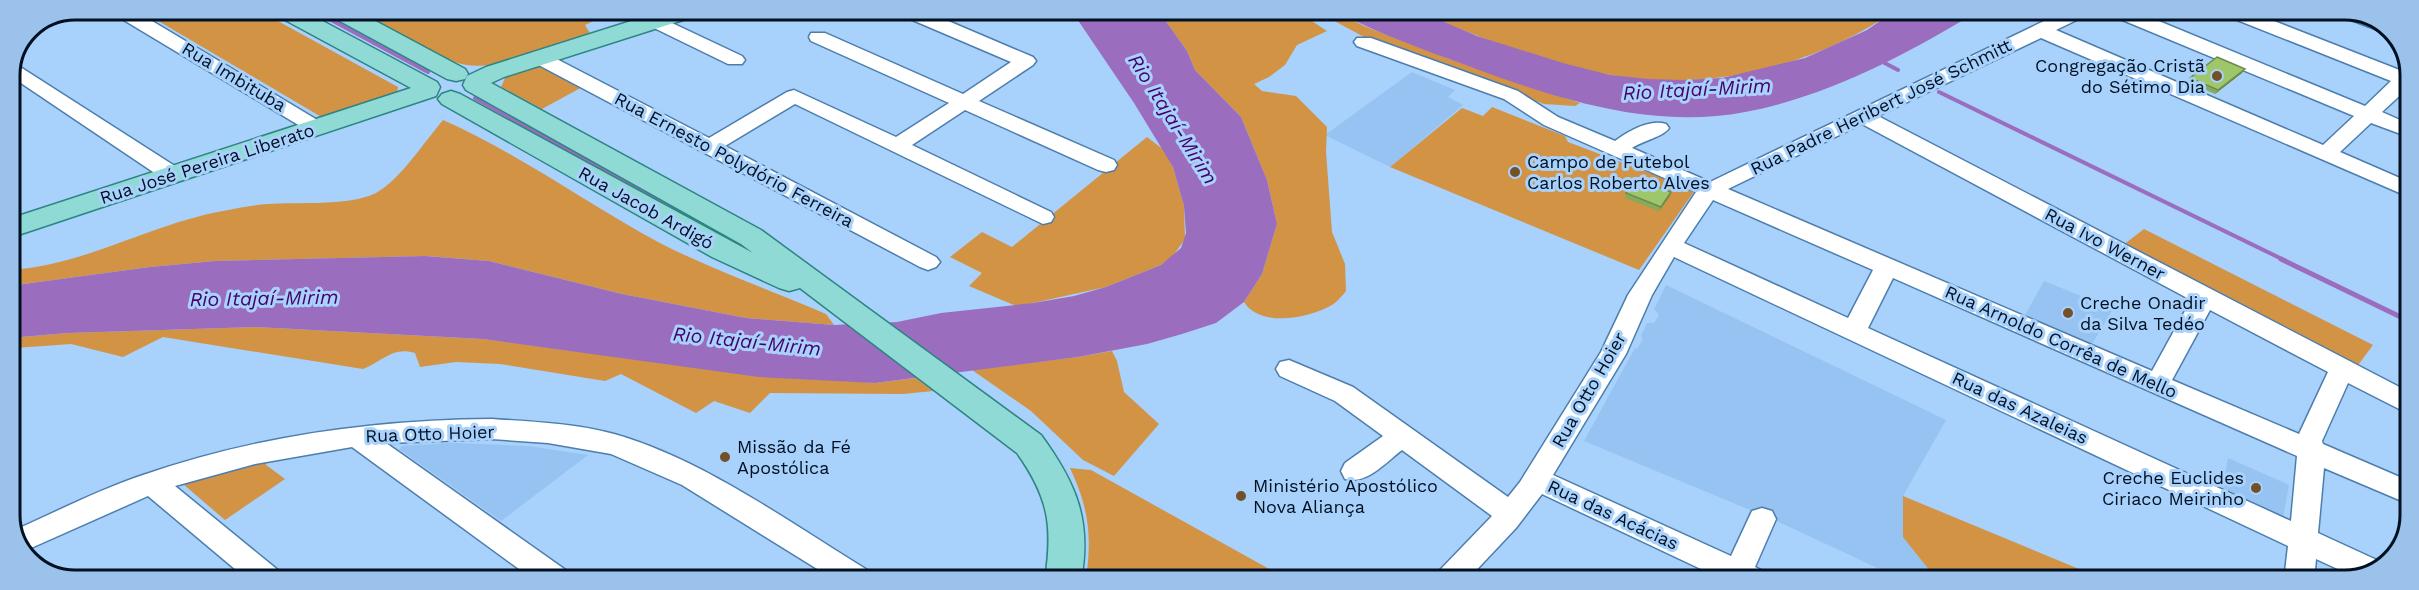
<svg xmlns="http://www.w3.org/2000/svg" width="2419" height="590" font-family="'Work Sans',sans-serif">
<style>
.built{fill:#96c3f1}
.green{fill:#d29345}
.water{fill:#9b6dbf}
.lines{fill:none;stroke-linecap:round;stroke-linejoin:round}
.stream-far1{stroke:#9b6dbf;stroke-width:4}
.stream{stroke:#9b6dbf;stroke-width:5}
.minor-casing{stroke:#4c7ead;stroke-width:3}
.major-casing{stroke:#2e8384;stroke-width:3}
.minor{fill:#fff;fill-rule:evenodd}
.major{fill:#90dad5;fill-rule:evenodd}
.wall{fill:#87ab5b}
.shaded-wall{fill:#6e8b4a}
.building{fill:#9dc76a;stroke:#6e8b4a;stroke-width:1.5}
.poi-dot{fill:#725028;stroke:#a8d1fb;stroke-width:2}
.labels{text-anchor:middle;stroke-width:6;stroke-linejoin:round;paint-order:stroke}
.poi-label{font-size:18px;fill:#011123;stroke:#a8d1fb;text-anchor:start}
.street-label{font-size:18px;fill:#011123;stroke:#a8d1fb}
.water-label{font-size:20px;font-style:italic;fill:#47006a;stroke:#a8d1fb}
.rim{fill:none;stroke:#011123;stroke-width:3}
</style>
<rect width="100%" height="100%" fill="#a8d1fb"/>
<path class="built" d="M1412 72 1455 90 1448 97 1463 105 1390 167 1325 135Z
M2044 281 2113 309 2091 346 2024 317Z
M1666 285 1946 420 1903 496 1904 537 1938 581H1905L1779 522 1584 441 1635 348 1637 349 1643 339 1641 336 1647 323H1654L1659 315 1654 309Z
M454 443 528 446 588 455 501 521 399 449 402 446Z
M2228 458 2289 485 2283 518 2222 492Z"/>
<path class="green" d="M138 9H256L398 87 397 93 323 118Z
M352 9H619L585 25 591 35C558 46 501 70 467 65 438 61 380 24 352 9Z
M1158 10H1295L1327 31 1297 45 1285 65 1269 77 1254 84 1262 91 1296 96 1327 127 1326 152 1332 232 1345 264 1346 291C1342 296 1337 302 1332 305 1310 318 1260 328 1244 302L1262 274 1277 224 1267 180 1241 117 1195 70 1187 51Z
M1314 10H1333L1364 26 1449 59 1580 103 1575 106 1544 104 1366 38Z
M1417 10H1896C1814 67 1709 92 1610 75 1546 64 1476 37 1417 10Z
M541 64 584 86 542 109 501 87 505 78Z
M1492 107 1565 136 1568 142 1692 189 1693 193 1639 270 1390 167 1462 108 1483 116Z
M443 120C518 153 586 203 658 242 712 270 771 290 826 314L834 325 746 318 622 294 489 261 426 256 215 261 150 267 9 286V270C84 266 150 224 223 211 238 208 253 205 268 204 297 202 351 206 376 193 400 180 425 141 443 120Z
M1147 137 1164 150 1173 167 1184 206 1185 239 1173 256 1161 265 1106 287 1033 303 1016 306 969 286 982 273 950 257 982 232 1012 247Z
M2144 229 2373 345 2356 368 2122 246Z
M256 327 483 339 663 363 875 383 916 378 933 391 903 394 770 393 750 413 714 401 696 413 621 374 605 381 500 364 456 362 420 367 415 353C393 346 383 361 363 369L163 337 123 357 71 344 15 348 9 352V338L68 333Z
M1112 351 1117 361 1124 392 1159 424 1114 476 1083 460 1031 411 972 370 1078 357Z
M267 462 266 465 285 479 225 520 183 484Z
M1070 468 1091 470 1289 580H1086C1092 535 1089 509 1070 468Z
M1903 496 2108 581H1938L1903 537Z"/>
<path class="water" d="M1071 10H1158L1187 51 1195 70 1241 117 1267 180 1277 224 1262 274 1244 302 1216 323 1182 334 1147 344 1078 357 875 383 759 377 483 339 256 327 68 333 9 338V286L150 267 215 261 425 256 489 261 622 294 746 318 834 325 897 322 941 313 1033 303 1074 296 1106 287 1161 265 1181 248 1186 233 1184 206 1173 167 1134 103Z
M1333 10H1417L1477 36 1563 63 1610 75 1648 79 1683 80 1722 78 1805 58 1867 30 1896 10H1980C1907 54 1830 96 1745 112 1652 130 1557 99 1471 67 1424 50 1377 33 1333 10Z"/>
<g class="lines">
<path class="stream-far1" d="M311 9 428 72
M1881 61 1898 70
M1939 92 2284 260
M475 98 729 240"/>
<path class="stream" d="M2281 259 2409 321"/>
<defs>
<path id="minor" d="M110 9H132L324 124 327 128 324 132 317 134 310 132 112 13Z
M894 9H920L1033 57 1036 61 1033 65 979 101 1114 160 1117 165 1114 170 1106 172 1098 170 965 110 912 145 1051 212 1054 217 1051 222 1043 224 795 104 725 146 936 257 940 262 936 267 928 270 920 267 533 62 530 58 533 54H547L709 138 787 92 794 90 896 137 949 103 811 41 809 37 811 33H825L963 94 1011 62 896 13Z
M2067 10H2091L2089 14 2056 30 2323 145 2354 116 2108 14 2106 10H2132L2365 106 2391 81 2222 14 2220 10H2246L2402 71 2409 69V87L2382 112 2409 124V137L2371 123 2340 152 2409 182V197L2041 38 1878 116 2409 392V414L2348 383 2322 441 2323 444 2409 481V504L2324 468 2318 533 2381 562 2383 566 2355 577 2316 559 2314 581H2284L2288 546 1674 257 1652 295 1626 354 1553 475 1731 556 1752 511 1762 508 1772 511 1776 519 1755 567 1765 572 1770 581H1719L1720 578 1542 494 1516 528 1467 580H1434L1439 571 1492 516 1402 450C1386 462 1367 485 1345 479L1341 471 1345 463 1383 436 1335 401 1280 376 1276 369 1280 362 1289 360 1353 387 1508 497 1520 482 1601 352 1628 295 1696 192 1544 125 1504 99 1357 46 1354 42 1357 38H1371L1518 91 1558 117 1615 141C1629 131 1649 119 1666 124L1669 128C1663 137 1642 141 1632 148L1710 182ZM1862 124 2191 300 2152 371 1728 189ZM1713 200 1873 270 1848 318 1684 243ZM1893 278 2297 456 2291 521 1868 328ZM2210 310 2328 372 2299 434 2172 380Z
M2333 10H2358L2392 30H2378L2335 14Z
M655 15 742 56 745 60 742 64H728L648 25 646 21 648 17Z
M14 63 181 170 184 175 181 180 173 182 165 180 9 75Z
M492 419C532 422 574 423 614 434 703 459 790 523 869 571L874 580H835L682 485 611 454 548 443 492 439 386 443 567 571 572 580H534L352 447 255 464 175 486 279 571 284 580H248L148 496 22 552 13 531C56 512 98 490 143 475 256 436 372 420 492 419Z"/>
<path id="major" d="M271 9H300L437 82 440 87 436 96 9 238V219L411 88 274 14Z
M324 9H353L465 69 468 74 465 79 456 81 447 79 327 14Z
M669 9H705L702 14 504 77 491 83 761 230 1041 435C1076 483 1092 520 1081 580H1045C1053 526 1049 498 1017 453L800 288 789 291 779 288 712 257 442 104 438 99 442 94 451 91 460 94 753 253 741 244 466 90 463 85 467 76 486 67Z"/>
</defs>
<use href="#minor" class="minor-casing"/>
<use href="#major" class="major-casing"/>
<use href="#minor" class="minor"/>
<use href="#major" class="major"/>
</g>
<path class="wall" d="M2242 73 2215 94 2187 82 2190 78Z
M1671 192 1670 196 1659 211 1625 198 1626 193Z"/>
<path class="shaded-wall" d="M2245 69 2242 73 2215 94 2218 90Z
M1671 192 1670 196 1659 211 1661 207Z"/>
<path class="building" d="M2217 57 2245 69 2218 90 2190 78Z
M1637 179 1671 192 1661 207 1626 193Z"/>
<g class="poi-dot">
<circle cx="2217" cy="76" r="6"/>
<circle cx="1515" cy="172" r="6"/>
<circle cx="2068" cy="313" r="6"/>
<circle cx="725" cy="457" r="6"/>
<circle cx="2256" cy="488" r="6"/>
<circle cx="1241" cy="496" r="6"/>
</g>
<g class="labels">
<g class="poi-label">
<text x="2205" y="72" text-anchor="end">Congregação Cristã<tspan x="2205" dy="21">do Sétimo Dia</tspan></text>
<text x="1527" y="168">Campo de Futebol<tspan x="1527" dy="21">Carlos Roberto Alves</tspan></text>
<text x="2080" y="309">Creche Onadir<tspan x="2080" dy="21">da Silva Tedéo</tspan></text>
<text x="737" y="453">Missão da Fé<tspan x="737" dy="21">Apostólica</tspan></text>
<text x="2244" y="484" text-anchor="end">Creche Euclides<tspan x="2244" dy="21">Ciriaco Meirinho</tspan></text>
<text x="1253" y="492">Ministério Apostólico<tspan x="1253" dy="21">Nova Aliança</tspan></text>
</g>
<g class="street-label">
<text transform="translate(234 77) rotate(31)" y="6">Rua Imbituba</text>
<text transform="translate(1881 107) rotate(-26)" y="6">Rua Padre Heribert José Schmitt</text>
<text transform="translate(734 160) rotate(28)" y="6">Rua Ernesto Polydório Ferreira</text>
<text transform="translate(207 164) rotate(-18)" y="6">Rua José Pereira Liberato</text>
<text transform="translate(646 208) rotate(29)" y="6">Rua Jacob Ardigó</text>
<text transform="translate(2105 244) rotate(28)" y="6">Rua Ivo Werner</text>
<text transform="translate(2061 342) rotate(24)" y="6">Rua Arnoldo Corrêa de Mello</text>
<text transform="translate(1589 390) rotate(-60)" y="6">Rua Otto Hoier</text>
<text transform="translate(2020 408) rotate(25)" y="6">Rua das Azaleias</text>
<text transform="translate(430 434) rotate(-2)" y="6">Rua Otto Hoier</text>
<text transform="translate(1613 515) rotate(25)" y="6">Rua das Acácias</text>
</g>
<g class="water-label">
<text transform="translate(1697 89) rotate(-3)" y="7">Rio Itajaí-Mirim</text>
<text transform="translate(1173 119) rotate(58)" y="7">Rio Itajaí-Mirim</text>
<text transform="translate(264 298) rotate(-1)" y="7">Rio Itajaí-Mirim</text>
<text transform="translate(747 341) rotate(6)" y="7">Rio Itajaí-Mirim</text>
</g>
</g>
<path d="M0 0H2419V590H0ZM75 20H2345A55 55 0 0 1 2400 75V515A55 55 0 0 1 2345 570H75A55 55 0 0 1 20 515V75A55 55 0 0 1 75 20Z" fill="#9bc2ea" fill-rule="evenodd"/>
<path class="rim" d="M75 20H2345A55 55 0 0 1 2400 75V515A55 55 0 0 1 2345 570H75A55 55 0 0 1 20 515V75A55 55 0 0 1 75 20Z"/>
</svg>
